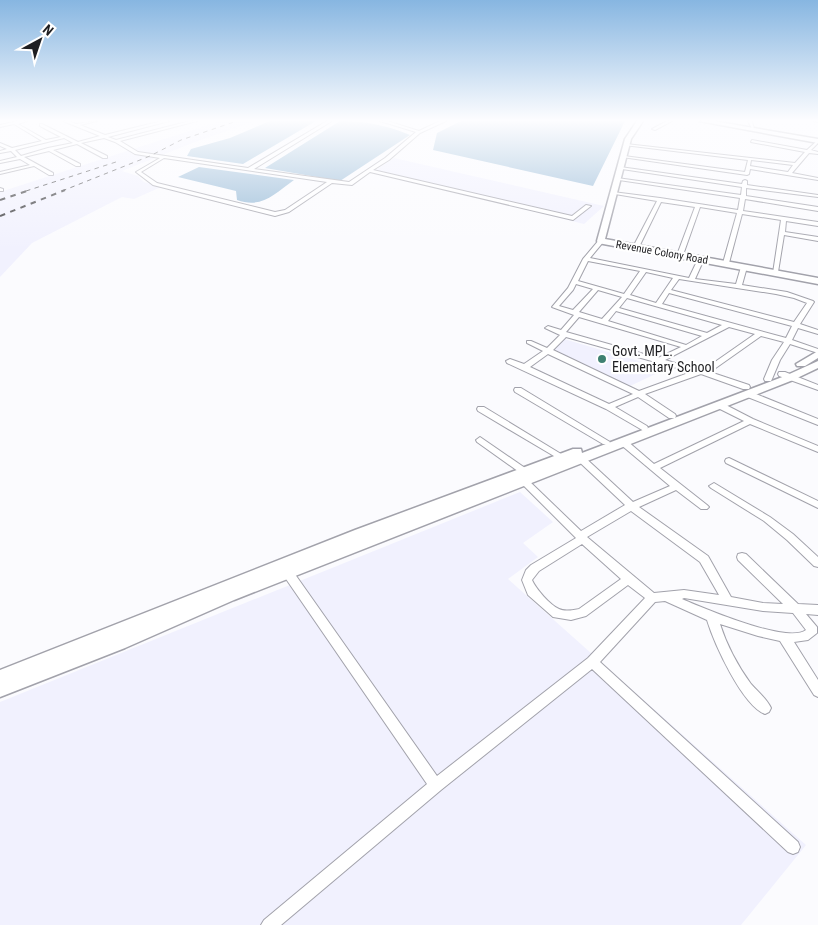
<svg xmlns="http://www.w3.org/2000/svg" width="818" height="925" font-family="'Roboto Condensed',sans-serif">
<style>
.built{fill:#f1f1fe}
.water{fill:#95b9d6}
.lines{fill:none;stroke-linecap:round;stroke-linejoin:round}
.street-casing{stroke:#a2a2ab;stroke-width:2}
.secondary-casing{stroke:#a2a2ab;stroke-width:3}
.street{fill:#fff;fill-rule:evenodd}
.secondary{fill:#fff;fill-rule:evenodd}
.rail-far1{stroke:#37373a;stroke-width:1;stroke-dasharray:4.5 4.5;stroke-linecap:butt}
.rail{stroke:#37373a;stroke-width:2;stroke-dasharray:5.5 5.5;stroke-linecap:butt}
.poi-dot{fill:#3e8071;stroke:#fff;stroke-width:2}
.labels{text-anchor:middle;stroke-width:4.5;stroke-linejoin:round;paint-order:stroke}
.far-street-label{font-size:11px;fill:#1f1f22;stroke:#fff}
.poi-label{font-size:14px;fill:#1f1f22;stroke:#fff;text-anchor:start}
</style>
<rect width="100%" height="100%" fill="#fbfbfe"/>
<path class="built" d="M220 121H255L195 142 122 171 138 176 144 182 161 187 134 199 122 197 32 243 0 277V192Z
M394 158 604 206 584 224 373 172Z
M564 339 666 369 628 387 551 350Z
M520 492 553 522 523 543 538 557 508 579 806 845 741 925H0V702Z"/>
<path class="water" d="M270 121H316L243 164 187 156 191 149 230 138Z
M340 121C365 121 386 125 410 135L340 181 265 168Z
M461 121H625L593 186 433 150 437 133Z
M199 167 294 180C274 194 262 209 237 200L236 191 178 177Z"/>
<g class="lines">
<defs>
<path id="street" d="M18 121H27L18 124 46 140 61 137 40 126V124H42L78 142 100 136 63 121H69L76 124 97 121 80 125 105 135 162 121H169L108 137 116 140 190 121H197L120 141 138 152 248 168 327 121H332L254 169 349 182 385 158 416 132 380 121H387L419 131 440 121H446L420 133 389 160 373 170 572 216 586 205 591 206 573 220 370 172 352 185 332 183 289 212 275 216 153 185 136 172 160 158 135 154 115 142 104 138 81 143 107 156V158H103L77 144 53 150 80 164V166H76L49 151 24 157 53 173V175H49L34 166 0 174V172L30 165 20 159 0 163V161L17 157 11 151 0 153V151L7 149 0 146V143L12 148 42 141 14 124 0 127V125ZM64 138 73 143 48 148 21 156 15 150ZM164 158 327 182 285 210 275 212 157 183 141 172Z
M667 121H672L655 130 652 129Z
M748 121H752L754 129H752Z
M813 121H818V122Z
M752 140 807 150 818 140V143L811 150 818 152V154L809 153 792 173 818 178V180L750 169 749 174 747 175 622 157 624 156 745 172 748 160 624 145 626 144 795 163 805 152 751 142ZM751 160 793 165 788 172 750 166Z
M620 167 742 184 743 181 745 180 747 181V185L818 195V197L746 188V196L818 207V211L745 199 743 211 818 222V226L786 221 785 232 818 237V241L784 235 778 272 773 273 781 220 742 214 729 263 724 264 723 263 737 213 700 207 683 255 678 256 677 255 695 207 661 202 639 247 634 248 633 247 657 201 615 194H613V192L660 198 738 210 740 198 619 180 617 179V178L741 195 742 187 622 169Z
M0 188 3 189V191H0Z
M601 239 604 241 590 258 689 278 698 259 701 257 704 259 695 279 736 284 741 267 744 265 747 267 742 285 787 292 813 301 814 302 800 324 818 330V334L798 328 792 340 818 349V353L790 344 780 360 772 379 771 381H765L764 379 772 360 784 342 761 336 710 372 749 385 750 387 749 389H743L701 374 645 394 675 414 676 416 675 418H669L638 397 615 407 647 426 648 428 644 431 606 409 507 363 506 361 510 359 524 364 543 351 527 343V341H531L547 348 560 335 545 328 548 326 561 330 574 315 552 307 568 288 583 259 599 240ZM588 261 640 271 624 294 578 281ZM646 272 673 278 656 303 630 295ZM679 279 776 294 794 298 807 303 794 322 671 290ZM576 284 593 289 573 310 559 306 573 290ZM598 290 622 297 602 319 579 312ZM669 293 792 326 786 338 662 304ZM627 298 722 325 707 333 619 308ZM616 311 702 336 686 345 608 321ZM579 317 681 347 658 358 566 332ZM729 327 755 334 702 371 665 360ZM566 337 691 372 639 391 553 350ZM548 354 633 394 609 404 530 367Z
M779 372H785L818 385V390L779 376 778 374Z
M515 388H521L610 442 609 444H603L515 392 514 390Z
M745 392H751L818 419V425L745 396 744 394Z
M716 403H722L753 419 818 446V452L750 424 660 468 707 505 709 507 707 509H701L676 490 639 507 708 556 731 597 763 603 783 604 738 560 737 557 738 554 742 553 746 554 798 604 818 605V615L806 614 817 627V633L808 640 794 642 818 680V697L814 695 780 641 758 636 720 624C727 646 738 666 751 684 758 692 767 699 771 708L769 712 765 714C742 705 714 643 707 620L665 601 655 602 600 662 798 842 800 847 798 852 793 854 788 852 592 669 441 790 281 925H261L264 920 427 784 284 576 283 573 284 570 288 569 292 570 437 776 588 658 645 598 628 585 586 616 571 620 553 617 528 595 522 580 526 570 531 565 576 538 520 482 522 480H528L581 531 625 505 574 457 573 455 574 453H580L633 502 670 486 620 444 619 442 620 440H626L654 464 744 421 716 407 715 405ZM631 511 700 562 719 595 684 590 654 593 587 537ZM582 544 621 579 579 609C574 610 565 612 559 609 550 605 536 589 532 580L539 571ZM684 598 763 611 793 613 806 630C787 644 703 608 682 599Z
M478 407H484L566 457 562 460 559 459 478 411 477 409Z
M480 437 528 470 529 472 528 474H522L477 442 476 440Z
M729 458 818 501V508L726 463 725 461 726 459Z
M714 483 770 517 793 534 818 557V567L814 566 787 540 764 521 711 488 709 486Z"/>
<path id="secondary" d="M637 121H643L631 139 605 239 818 278V284L598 243 597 241 625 139Z
M699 121H713L818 139V143Z
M818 351V358L805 366H797L796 364Z
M818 361V368L793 380 234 600 125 648 0 697V670L355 530 573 449H581L582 453 785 376Z"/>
</defs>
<use href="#street" class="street-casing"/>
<use href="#secondary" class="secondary-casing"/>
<use href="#street" class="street"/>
<use href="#secondary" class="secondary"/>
<path class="rail-far1" d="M26 191 119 161
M62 191 150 156 181 140 237 121"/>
<path class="rail" d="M0 200 30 190
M0 216 65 190"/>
</g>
<linearGradient id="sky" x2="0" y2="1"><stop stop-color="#87b6e1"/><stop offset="0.48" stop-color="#fdfdff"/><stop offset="1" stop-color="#fdfdff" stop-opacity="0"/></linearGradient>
<rect width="818" height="251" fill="url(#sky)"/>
<circle class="poi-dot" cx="602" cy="359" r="5"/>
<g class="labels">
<g class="far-street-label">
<text transform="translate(662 252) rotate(10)" y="4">Revenue Colony Road</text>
</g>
<g class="poi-label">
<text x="612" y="356">Govt. MPL.<tspan x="612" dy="16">Elementary School</tspan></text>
</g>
</g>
<g transform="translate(40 40) rotate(40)" stroke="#ffffff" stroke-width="4" paint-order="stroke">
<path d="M0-4L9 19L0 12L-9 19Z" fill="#1f1f22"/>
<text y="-8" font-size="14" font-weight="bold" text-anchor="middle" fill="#1f1f22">N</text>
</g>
</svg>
